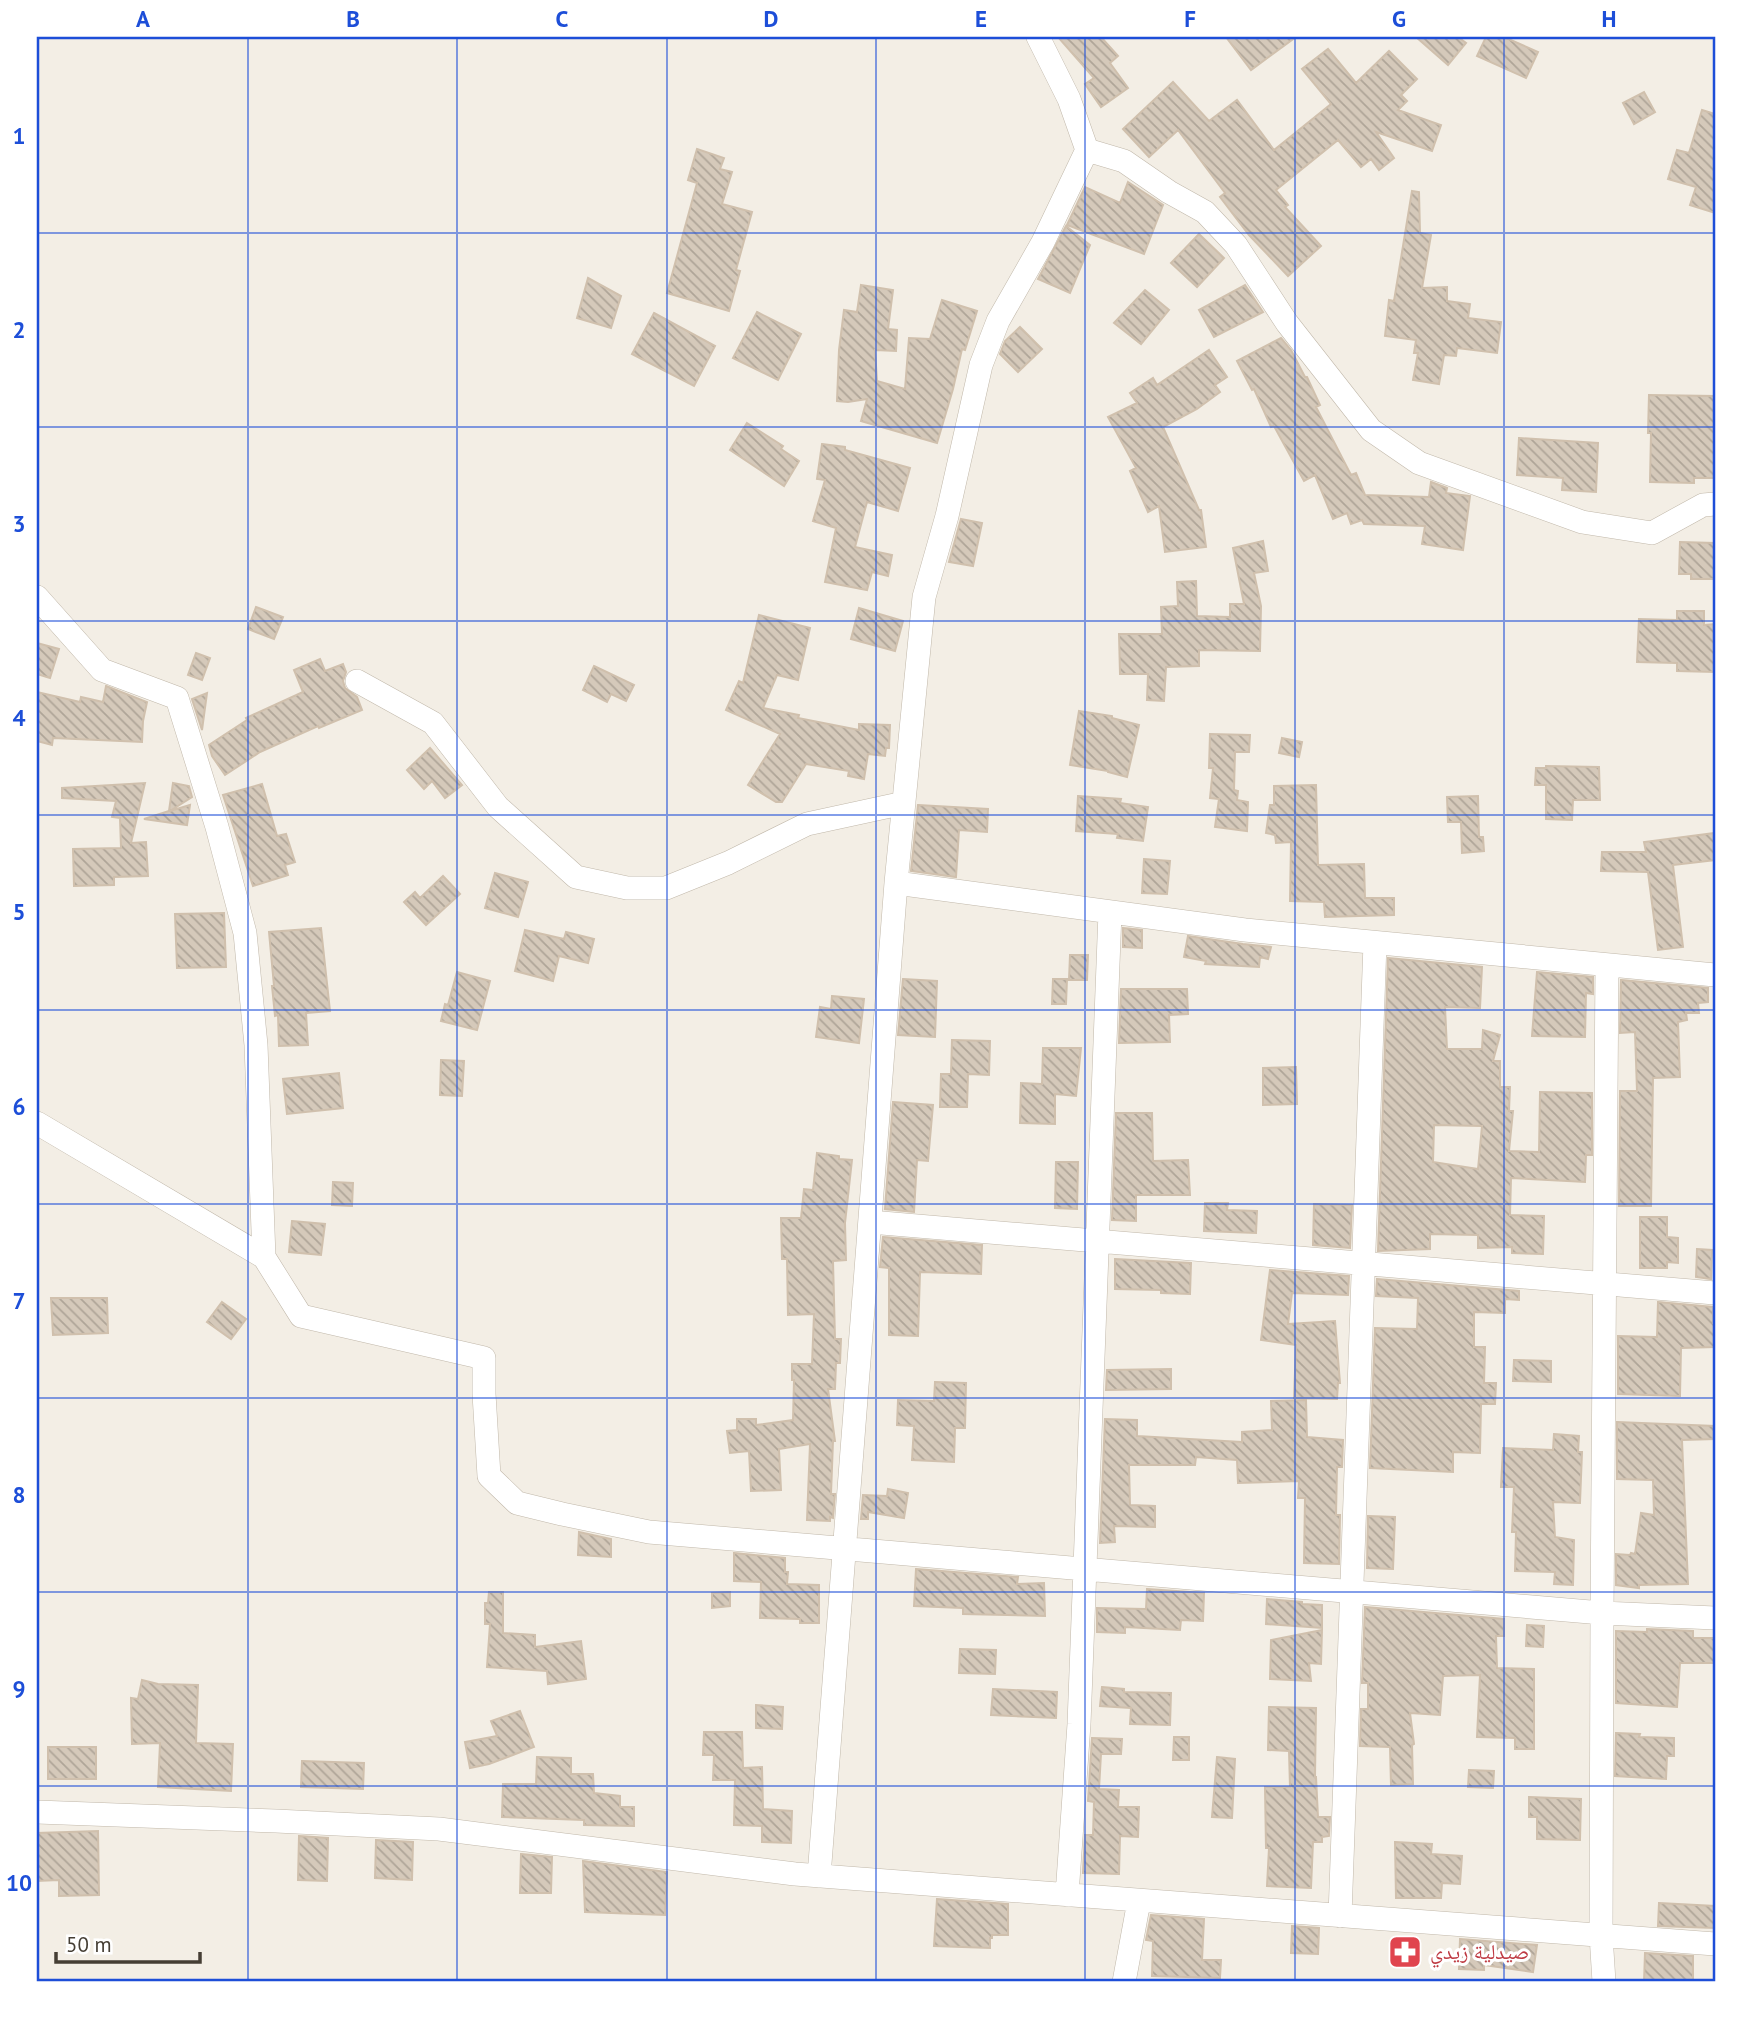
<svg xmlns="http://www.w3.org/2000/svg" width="1752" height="2019" font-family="'PT Sans','Noto Naskh Arabic',sans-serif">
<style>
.building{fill:url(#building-back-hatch);stroke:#d0c0ad;stroke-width:2;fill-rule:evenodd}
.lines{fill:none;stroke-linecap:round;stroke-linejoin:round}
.minor-casing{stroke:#c1b8aa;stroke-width:24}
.minor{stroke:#fff;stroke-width:23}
.grid{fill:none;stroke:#1d4ed8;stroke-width:2;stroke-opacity:0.55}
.labels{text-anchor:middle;stroke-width:6;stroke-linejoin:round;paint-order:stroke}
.health-label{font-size:21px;fill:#be3a42;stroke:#fff;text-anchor:start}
.neatline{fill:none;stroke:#1d4ed8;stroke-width:2.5}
.grid-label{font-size:23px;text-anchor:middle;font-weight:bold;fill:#1d4ed8}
</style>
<defs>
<pattern id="building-back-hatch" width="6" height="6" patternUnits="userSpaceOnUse" patternTransform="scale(1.75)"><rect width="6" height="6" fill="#d5c9ba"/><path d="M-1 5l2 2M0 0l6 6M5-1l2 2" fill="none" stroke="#afa598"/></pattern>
</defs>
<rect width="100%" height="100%" fill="#f3eee5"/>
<path class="building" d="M1058 37H1101L1118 56 1110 63 1128 88 1101 107 1085 84 1094 78Z
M1226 37H1296L1251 70Z
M1416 37H1458L1466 43 1448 65Z
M1486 37H1504L1538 52 1526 78 1477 56Z
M1328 49 1356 83 1389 51 1417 79 1401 95 1407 101 1398 110 1441 125 1432 151 1376 132 1394 158 1379 170 1371 159 1361 167 1338 140 1276 190 1288 205 1285 207 1321 246 1288 276 1249 235 1220 197 1225 193 1178 130 1149 157 1123 129 1173 82 1209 121 1237 100 1274 150 1331 104 1302 69Z
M1644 92 1655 112 1634 124 1623 103Z
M1702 110 1715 114V213L1690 205 1696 187 1668 179 1677 150 1689 153Z
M697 149 724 158 720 169 732 172 722 204 752 212 736 270 740 271 729 311 667 293 697 183 688 180Z
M1128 182 1163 205 1144 254 1067 225 1085 187 1120 203Z
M1412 191 1419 192 1420 233 1431 235 1422 288 1447 287V301L1470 304 1468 318 1501 322 1497 353 1457 348 1456 356 1444 355 1439 384 1413 380 1418 353H1414L1416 340 1385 336 1389 300 1394 301Z
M1066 226 1090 245 1070 293 1038 279Z
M1199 234 1224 258 1197 287 1171 263Z
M588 278 621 296 611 328 577 318Z
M861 285 893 290 888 329 897 330 896 351 875 350 877 381 905 389 909 338 930 339 942 300 977 311 965 350 962 349 953 389 937 443 861 421 867 399 848 402 837 401 839 350 844 310 857 312Z
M1245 285 1263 312 1214 337 1199 310Z
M1145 290 1169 310 1141 344 1114 323Z
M757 312 801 334 778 380 733 358Z
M654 313 715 346 694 386 632 354Z
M1020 327 1042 349 1018 372 1000 354 1005 341Z
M1281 338 1291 350 1305 377H1307L1320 405 1316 407 1351 475 1356 473 1365 495 1429 497 1431 482 1447 488 1446 493 1470 496 1463 550 1422 544 1425 526 1364 524 1362 520 1351 524 1347 513 1333 519 1315 475 1304 481 1274 426 1271 427 1254 389 1252 390 1237 361Z
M1209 350 1227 377 1215 385 1220 392 1197 409 1163 427 1199 510H1201L1206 547 1165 552 1159 506 1148 512 1130 471 1136 468 1108 417 1137 403 1130 393 1153 378 1157 385Z
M1649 395 1715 396V478H1694V483L1650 482 1651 433H1648Z
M747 423 783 446 781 449 799 461 784 486 730 450Z
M1519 438 1598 443 1596 492 1562 490 1563 478 1517 475Z
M822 444 845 447V450L910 468 898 511 867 502 855 547 892 555 888 576 872 572 867 590 825 582 836 528 813 521 825 480 817 479Z
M961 519 982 523 973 566 949 562Z
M1263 541 1268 571 1254 573 1261 606 1260 651 1199 650V666L1166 667 1164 701 1147 700 1148 674H1120L1119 634H1162L1161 607 1178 606 1177 582 1196 581 1197 616 1230 617V604H1244L1233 548Z
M1680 542 1715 543V579H1691V574H1679Z
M256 607 283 617 274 639 248 629Z
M859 608 903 621 895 651 851 639Z
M1677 611H1704V625L1715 624V672L1677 671V663L1637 662 1639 619 1677 620Z
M759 615 810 628 798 680 777 675 763 708 799 715 798 718 859 730V724L890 725 889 748H886L885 756 868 754 864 779 848 776 849 771 806 764 782 802H776L748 785 780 734 726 710 739 681 743 683Z
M37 643 59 649 50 678 37 674Z
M196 653 210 658 202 680 188 675Z
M320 659 325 671 343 664 346 672 343 681 345 688 357 697 362 710 319 728 318 726 260 752 225 775 212 756 209 745 247 720 246 718 303 692 294 670Z
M594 666 634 685 626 701 611 694 607 702 583 690Z
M106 686 147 702 143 721 142 742 53 738 52 745 37 741V692L80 702 81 697 103 702Z
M207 693 202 730 192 699Z
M1079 711 1112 716V718L1139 725 1127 777 1108 772V771L1070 765Z
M1210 734 1250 735 1249 752H1235L1234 790 1238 791 1237 800 1248 802 1247 831 1215 827 1219 799 1210 798 1213 768H1209Z
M1282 738 1302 742 1299 757 1279 753Z
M430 748 462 785 445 798 432 781 424 789 407 770Z
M1546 766 1599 767 1600 800H1573L1572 820 1546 819V785H1535L1536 768H1546Z
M145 783 131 843 146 842 148 876 114 877V885L74 886 73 849 121 848 120 818 112 817 116 801 62 798V788Z
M173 783 189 786 192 797 170 811 190 805 187 825 144 819 169 811Z
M262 784 277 836 286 834 295 862 285 865 288 875 253 886 223 795Z
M1316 785 1318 865 1364 864 1365 898H1394V915L1325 917 1324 902 1290 901 1291 842 1276 843 1275 835 1266 833 1270 805H1274V786Z
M1078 796 1121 799 1120 803 1148 807 1143 841 1117 838 1118 834 1076 831Z
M1478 796 1479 837H1483L1484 851 1462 853 1461 822H1448L1447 797Z
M918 805 988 809 987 832 959 830 956 877 911 871Z
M1715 833V860L1673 865 1683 947 1658 950 1648 872 1601 871 1602 852H1646L1644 842Z
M1144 859 1170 861 1167 894 1142 893Z
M495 873 528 882 518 917 485 908Z
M443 876 460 894 426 925 404 902 415 892 420 898Z
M224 913 226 967 177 968 175 914Z
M321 928 330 1011 306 1013 308 1045 279 1046 278 1015 275 1016 272 986H274L269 932Z
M1123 928 1142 930V948L1123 947Z
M525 930 564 939 566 932 594 939 588 963 559 956 553 981 515 971Z
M1188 936 1243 944 1271 947 1268 959 1260 957 1259 967 1205 964 1206 961 1184 957Z
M1070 955H1088L1087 980H1069Z
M1388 958 1482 967 1480 1008 1445 1007 1447 1049H1482L1483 1030 1500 1035 1493 1061H1500V1087H1510L1509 1111H1513L1509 1151 1539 1152 1540 1092 1592 1093V1155H1586L1585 1182 1511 1178 1510 1215 1544 1216 1543 1254 1512 1253V1247L1478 1248V1235L1430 1234V1249L1378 1251ZM1434 1125 1482 1126 1478 1169 1433 1162Z
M457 972 490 981 477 1030 441 1021 445 1004 448 1005Z
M1537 972 1593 977V994L1586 993 1585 1037 1532 1036Z
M903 979 937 981 935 1037 898 1035Z
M1053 979H1067L1066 1004H1052Z
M1621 980 1708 988V1002L1698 1003 1699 1013H1686L1687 1020 1678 1022 1680 1077 1653 1078 1651 1206H1619L1620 1091H1637L1635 1032 1620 1033Z
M1121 989H1187L1188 1014 1169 1015 1170 1042 1119 1043Z
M832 996 864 999 859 1043 816 1037 820 1007 831 1009Z
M952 1040 990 1041 989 1075 968 1074 967 1107H940L941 1074H951Z
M1043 1048H1081L1076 1096 1055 1094V1124L1020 1123 1021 1083 1042 1084Z
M441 1060 464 1061 462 1096 440 1095Z
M1296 1067 1297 1104 1263 1105V1068Z
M339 1073 343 1108 287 1114 283 1079Z
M893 1102 933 1105 928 1161 917 1160 914 1212 885 1209Z
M1116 1113H1152L1153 1161 1188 1160 1190 1195H1136V1221L1112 1220Z
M817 1153 839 1156V1159L852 1160 845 1223 846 1260 833 1261 835 1339H841L840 1363H836L835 1389H828L835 1441H833L831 1494H835L833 1518 830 1517V1521L807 1520 810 1444 779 1449 781 1490 751 1491 749 1451 730 1453 727 1431 737 1430V1419H756V1425L793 1420 794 1380H792V1364H812L814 1314 788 1315 787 1259H782L781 1218H801L804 1189 813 1190Z
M1056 1162H1078L1077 1209 1055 1208Z
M333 1182 353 1183 352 1206 332 1205Z
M1205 1203H1228L1227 1210 1257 1211 1256 1233 1204 1231Z
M1314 1204 1352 1205 1350 1248 1313 1245Z
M1640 1217H1667V1237L1678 1238V1263L1667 1262V1268H1640Z
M292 1221 325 1224 321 1255 289 1252Z
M883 1237 982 1245 981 1274 920 1272 918 1336 889 1335V1268L880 1267Z
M1697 1249 1712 1250 1711 1279 1696 1277Z
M1115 1259 1191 1263 1190 1294 1161 1293V1290L1115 1289Z
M1270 1270 1349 1276 1348 1295 1292 1293 1288 1324 1335 1321 1340 1383H1338L1337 1399 1294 1398 1296 1345 1261 1340Z
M1377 1279 1519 1291V1300L1505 1299V1313L1474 1312V1347H1485L1484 1383H1496L1495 1404H1481L1480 1453 1453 1452V1472L1370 1468 1375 1328 1417 1329 1418 1298 1376 1296Z
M51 1298H107L108 1333 53 1335Z
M222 1302 246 1319 231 1339 207 1322Z
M1658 1302 1713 1307V1323H1715V1347L1681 1348 1680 1396 1618 1394V1336L1657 1337Z
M1514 1360 1551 1361V1382L1513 1381Z
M1171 1369V1389L1106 1390 1107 1370Z
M935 1382 966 1383 965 1428H955L954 1462 912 1460 914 1426 897 1425 898 1400 934 1401Z
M1306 1400 1307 1437 1343 1440 1342 1467H1337L1336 1515H1340L1339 1564 1304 1563 1305 1498H1298L1299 1481 1238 1483 1237 1460 1196 1457 1195 1465H1129L1130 1505 1155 1506V1527L1114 1526 1115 1542 1100 1543 1105 1419 1137 1420V1436L1242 1442V1432L1272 1430 1271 1401Z
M1617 1422 1715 1426V1439L1682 1440 1688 1584 1639 1585V1588L1616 1585V1554L1630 1555 1631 1553 1635 1554 1641 1513 1654 1515 1653 1480 1617 1479Z
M1554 1434 1579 1436 1578 1452H1582L1580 1503 1553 1502 1555 1537 1574 1540 1573 1585 1554 1584 1555 1572 1515 1571 1516 1532H1512L1514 1487H1501L1503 1448 1553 1450Z
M888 1489 908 1493 904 1518 868 1512V1519H861L863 1495 887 1496Z
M1368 1516 1395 1517 1393 1569 1367 1568Z
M579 1532 611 1539V1557L578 1555Z
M734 1553 785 1558V1572H788L787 1584 819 1585V1623H800V1619L760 1618 761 1582 734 1581Z
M916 1569 1018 1577 1017 1584 1044 1583 1045 1616 963 1614V1608L914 1606Z
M1147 1589 1204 1593 1203 1621 1181 1620 1180 1630 1125 1627V1633L1097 1632V1608L1146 1609Z
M489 1592H503V1633L535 1635V1647L581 1641 586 1679 548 1684 547 1671 487 1667 490 1624H485V1603H488Z
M730 1592V1606L712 1608V1593Z
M1267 1599 1302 1602V1604L1322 1605V1628L1266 1624Z
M1365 1607 1504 1619V1636H1496L1497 1668 1534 1669V1749H1515V1738L1477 1737 1480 1675 1443 1676 1440 1715 1410 1713 1414 1744 1412 1745 1413 1784 1391 1785 1390 1747 1360 1746 1361 1709H1368V1683H1362Z
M1527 1625 1544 1626 1543 1647 1526 1646Z
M1647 1629 1693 1631V1638H1715V1663H1680L1677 1707 1616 1703V1631L1647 1632Z
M1322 1630 1321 1664 1309 1663 1311 1681 1270 1679 1271 1640Z
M960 1649 996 1650 995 1674 959 1673Z
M142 1680 158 1684 198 1685 196 1743 233 1744 231 1791 158 1787 160 1743 132 1744 131 1698 138 1699Z
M1102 1687 1124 1689V1692L1171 1693 1170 1725 1130 1724 1131 1708 1100 1706Z
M993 1689 1057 1692 1056 1718 991 1715Z
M756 1705 783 1707 782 1729 756 1728Z
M1269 1707 1316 1708 1315 1777H1316L1318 1817H1330L1329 1836 1322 1837V1842H1313L1311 1888 1267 1886 1269 1848H1266L1265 1787H1290L1289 1751 1268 1750Z
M520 1711 534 1747 489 1764 470 1768 465 1742 497 1736 491 1721Z
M704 1732H742L743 1768 762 1767 763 1809 792 1811 791 1843 762 1842V1826L734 1825 735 1780H713L714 1755H703Z
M1616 1733 1640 1734 1639 1737 1674 1738V1756H1667L1666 1779 1615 1776Z
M1174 1737H1189V1760H1173Z
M1092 1738 1122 1739 1121 1754H1101L1099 1789 1119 1790 1118 1807H1139L1138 1837 1120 1836 1119 1874 1083 1873 1085 1835H1093L1094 1802 1088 1801Z
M48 1747H96V1779H48Z
M537 1757 571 1758V1774H593L594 1793 620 1796V1807H634V1826L584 1825V1820L502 1817 503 1784H536Z
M1217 1757 1235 1759 1232 1818 1212 1817Z
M302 1761 364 1763 363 1789 301 1787Z
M1469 1770 1494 1771 1493 1788 1468 1787Z
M1529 1797 1581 1799 1580 1840 1537 1839V1817H1529Z
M98 1831 99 1895 59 1896V1880L37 1881V1833Z
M299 1836 328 1838 327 1881 298 1880Z
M376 1840 413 1842 412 1880 375 1878Z
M1395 1842 1432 1844 1431 1854 1462 1856 1460 1884 1442 1883 1441 1898H1396Z
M521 1854 552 1857 551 1893H520Z
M583 1861 667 1872 665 1915 585 1912Z
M937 1899 1008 1904V1935H992V1938H990V1948L934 1946Z
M1659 1903 1715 1906V1928L1658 1926Z
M1151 1915 1204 1919 1202 1960H1221L1220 1978 1152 1976 1153 1941 1146 1940Z
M1292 1926 1319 1928 1318 1954 1291 1953Z
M1460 1939 1537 1945 1533 1972 1484 1965V1970L1459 1969Z
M1645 1953 1693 1956V1982H1644Z"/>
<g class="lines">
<defs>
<path id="minor" d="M1038 37 1069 99 1087 150
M37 597 102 670 177 698 217 827 245 933 256 1045 264 1257
M357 681 433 723 498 807 576 877 627 888H666L728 863 807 824 904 803
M896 883 1245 930 1715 975
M1607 965 1602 1613 1715 1618
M37 1123 264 1257 301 1316 484 1358V1394L489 1476 517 1503 562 1514 649 1532 1602 1613 1601 1935 1604 1982
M870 1222 1715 1293
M37 1812 276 1821 439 1829 795 1874 1715 1944
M819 1876 896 883 924 597 947 516 981 365 998 321 1043 242 1087 150 1124 161 1169 192 1205 212 1236 245 1287 323 1371 430 1419 463 1582 522 1652 533 1703 505 1715 504
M1067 1895 1079 1724 1110 912
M1340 1916 1375 943
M1124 1982 1139 1901"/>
</defs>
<use href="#minor" class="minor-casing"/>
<use href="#minor" class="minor"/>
</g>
<path class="grid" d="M248 37V1982M457 37V1982M667 37V1982M876 37V1982M1085 37V1982M1295 37V1982M1504 37V1982M37 233H1715M37 427H1715M37 621H1715M37 815H1715M37 1010H1715M37 1204H1715M37 1398H1715M37 1592H1715M37 1786H1715"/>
<defs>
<symbol id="pharmacy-square" viewBox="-11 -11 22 22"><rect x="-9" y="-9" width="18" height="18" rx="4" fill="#e0444e" stroke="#fff"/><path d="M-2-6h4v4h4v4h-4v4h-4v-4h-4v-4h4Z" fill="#fff"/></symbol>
</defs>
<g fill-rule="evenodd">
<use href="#pharmacy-square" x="1386" y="1933" width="38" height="38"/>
</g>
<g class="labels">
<g class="health-label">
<text x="1430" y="1959">صيدلية زيدي</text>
</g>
</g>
<rect width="1752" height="2019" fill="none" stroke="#ffffff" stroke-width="77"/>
<path d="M56 1952v10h144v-10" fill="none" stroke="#453e34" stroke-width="3.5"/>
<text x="66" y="1952" font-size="21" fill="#453e34" stroke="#ffffff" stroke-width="5" paint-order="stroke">50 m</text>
<rect x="38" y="38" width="1676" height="1942" class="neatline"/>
<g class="grid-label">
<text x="143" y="27">A</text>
<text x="353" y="27">B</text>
<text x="562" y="27">C</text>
<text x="771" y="27">D</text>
<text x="981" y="27">E</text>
<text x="1190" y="27">F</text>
<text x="1399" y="27">G</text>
<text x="1609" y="27">H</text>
<text x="19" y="144">1</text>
<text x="19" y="338">2</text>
<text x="19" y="532">3</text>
<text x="19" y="726">4</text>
<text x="19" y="920">5</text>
<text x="19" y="1115">6</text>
<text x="19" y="1309">7</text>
<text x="19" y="1503">8</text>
<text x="19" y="1697">9</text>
<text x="19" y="1891">10</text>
</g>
</svg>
